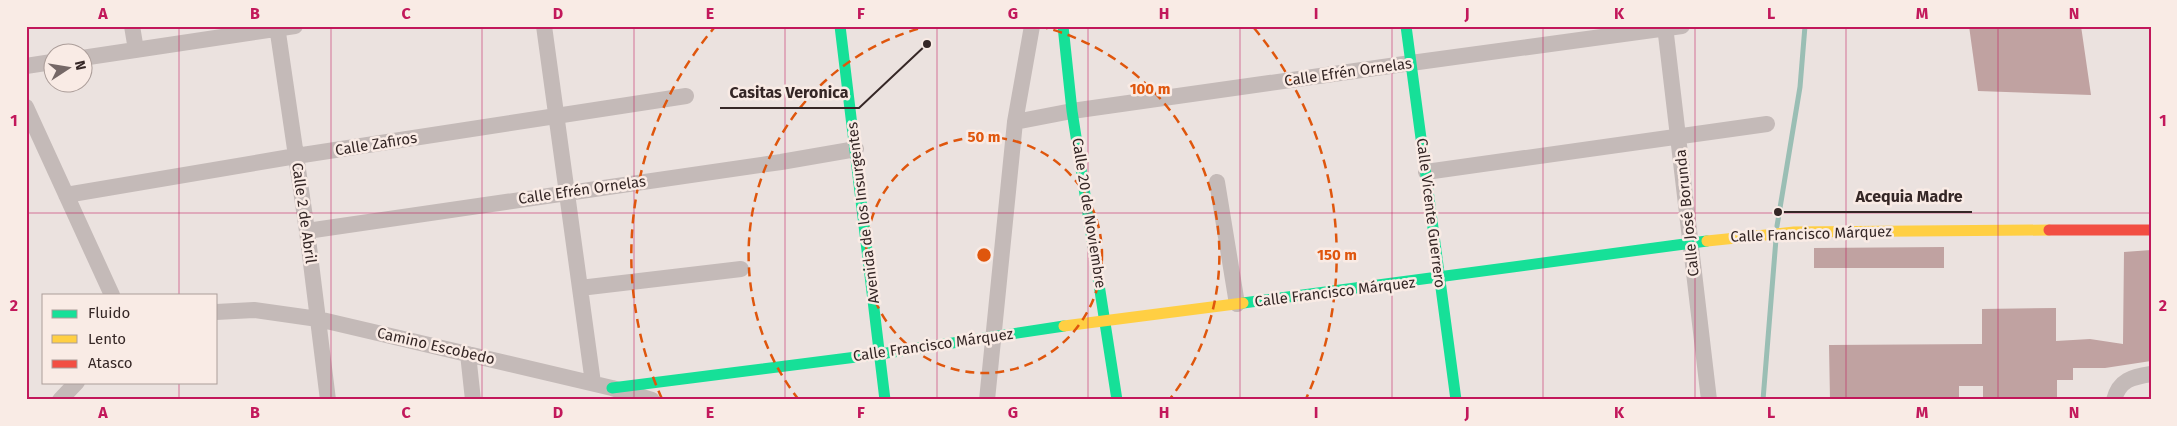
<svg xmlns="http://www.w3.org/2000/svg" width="2177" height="426" font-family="'Fira Sans',sans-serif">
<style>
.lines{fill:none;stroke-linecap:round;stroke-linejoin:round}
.stream{stroke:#9abeb4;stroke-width:5}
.building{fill:#c0a2a1}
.street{stroke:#c4bab8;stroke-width:16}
.fast{stroke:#16e098;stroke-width:11}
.slow{stroke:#ffcf43;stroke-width:11}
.jam{stroke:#f24e42;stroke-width:11}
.grid{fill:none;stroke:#c2185b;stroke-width:1;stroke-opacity:0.55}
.ring{fill:none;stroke:#df560d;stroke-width:2.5;stroke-dasharray:9 6}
.labels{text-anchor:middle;stroke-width:5;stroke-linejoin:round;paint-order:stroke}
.street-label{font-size:15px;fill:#352726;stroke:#f9ebe5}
.centre{fill:#df560d;stroke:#f9ebe5;stroke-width:2.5}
.ring-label{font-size:15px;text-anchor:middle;font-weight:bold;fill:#df560d;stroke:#f9ebe5;stroke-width:5;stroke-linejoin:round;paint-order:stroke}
.leader{fill:none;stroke:#352726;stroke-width:2}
.callout-dot{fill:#352726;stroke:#f9ebe5;stroke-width:2}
.callout-label{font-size:16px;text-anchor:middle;font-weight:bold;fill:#352726;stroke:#f9ebe5;stroke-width:5;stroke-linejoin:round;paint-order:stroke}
.neatline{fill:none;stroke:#c2185b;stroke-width:2}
.grid-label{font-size:16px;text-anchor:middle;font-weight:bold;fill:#c2185b}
</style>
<rect width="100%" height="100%" fill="#ebe2df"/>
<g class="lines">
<path class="stream" d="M1777 226 1800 87 1805 26
M1763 400 1776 239"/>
</g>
<path class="building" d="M1969 26H2081L2091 95 1978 91Z
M1944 247V268H1814V248Z
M2151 250V361L2105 368H2073V380H2057V400H1983V386H1959V400H1830L1829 345 1982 344V309L2056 308V341L2090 339 2123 344 2124 252Z"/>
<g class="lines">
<path class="street" d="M132 26 136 50
M277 26 307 231 328 400
M544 26 593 383
M1665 26 1709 400
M82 58 295 26
M26 66 52 62
M26 107 112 295
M1015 122 1072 111 1411 63 1682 26
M1426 172 1767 124
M1217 182 1237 304
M66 195 296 156 686 96
M307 231 781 162 856 149
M580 288 741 269
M216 312 254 310 318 319 612 388 652 400
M468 354 473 400
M60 400 77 382
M987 400 1015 122 1032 26
M2114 400C2119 380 2132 377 2151 374"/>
<path class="fast" d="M840 26 885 400
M1063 26 1072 111 1117 400
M1406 26 1456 400
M1243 303 1707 241
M612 388 880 354 1064 326"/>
<path class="slow" d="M1707 241 1794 232 2049 230
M1064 326 1243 303"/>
<path class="jam" d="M2049 230H2151"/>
</g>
<path class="grid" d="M179 26V295M331 26V400M482 26V400M634 26V400M785 26V400M937 26V400M1088 26V400M1240 26V400M1392 26V400M1543 26V400M1695 26V400M1846 26V400M1998 26V400M26 213H2151M179 382V400"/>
<g class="ring">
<circle cx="984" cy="255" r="118"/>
<path d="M799 400A235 235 0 0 1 929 26M1039 26A235 235 0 0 1 1169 400"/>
<path d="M662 399A353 353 0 0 1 714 28M1254 28A353 353 0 0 1 1306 399"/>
</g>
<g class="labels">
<g class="street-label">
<text transform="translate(1348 72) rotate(-8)" y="5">Calle Efrén Ornelas</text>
<text transform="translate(376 144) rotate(-9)" y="5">Calle Zafiros</text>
<text transform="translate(582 190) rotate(-8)" y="5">Calle Efrén Ornelas</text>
<text transform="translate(304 213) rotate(82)" y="5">Calle 2 de Abril</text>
<text transform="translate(863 213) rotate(-97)" y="5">Avenida de los Insurgentes</text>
<text transform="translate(1089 213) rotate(81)" y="5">Calle 20 de Noviembre</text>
<text transform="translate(1431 213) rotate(83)" y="5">Calle Vicente Guerrero</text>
<text transform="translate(1687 213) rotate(-96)" y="5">Calle José Borunda</text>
<text transform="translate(1811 234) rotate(-2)" y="5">Calle Francisco Márquez</text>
<text transform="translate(1335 292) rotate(-7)" y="5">Calle Francisco Márquez</text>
<text transform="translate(933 345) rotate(-8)" y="5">Calle Francisco Márquez</text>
<text transform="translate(436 346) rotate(13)" y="5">Camino Escobedo</text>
</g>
</g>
<circle cx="984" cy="255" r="8" class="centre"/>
<g class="ring-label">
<text x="1150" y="94">100 m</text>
<text x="984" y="142">50 m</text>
<text x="1337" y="260">150 m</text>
</g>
<path class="leader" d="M927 44L859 108H720M1778 212L1845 212H1972"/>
<g class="callout-dot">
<circle cx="927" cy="44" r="5"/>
<circle cx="1778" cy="212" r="5"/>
</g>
<g class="callout-label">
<text x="789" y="98">Casitas Veronica</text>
<text x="1909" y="202">Acequia Madre</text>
</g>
<rect width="2177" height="426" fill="none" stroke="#f9ebe5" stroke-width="55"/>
<rect x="42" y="294" width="175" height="90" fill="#f9ebe5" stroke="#ab9d99"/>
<rect x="52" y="310" width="25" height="8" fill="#16e098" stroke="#ab9d99"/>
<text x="88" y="318" font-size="15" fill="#352726">Fluido</text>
<rect x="52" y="335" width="25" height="8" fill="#ffcf43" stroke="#ab9d99"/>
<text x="88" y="344" font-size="15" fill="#352726">Lento</text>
<rect x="52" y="360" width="25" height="8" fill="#f24e42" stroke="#ab9d99"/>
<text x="88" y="368" font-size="15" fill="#352726">Atasco</text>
<g transform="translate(68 68) rotate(78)"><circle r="24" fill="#f9ebe5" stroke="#ab9d99"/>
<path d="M0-4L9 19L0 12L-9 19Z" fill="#756867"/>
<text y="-8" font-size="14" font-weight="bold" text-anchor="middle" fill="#352726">N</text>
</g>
<rect x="28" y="28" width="2122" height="370" class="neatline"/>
<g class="grid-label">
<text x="103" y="19">A</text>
<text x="255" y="19">B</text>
<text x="406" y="19">C</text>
<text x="558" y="19">D</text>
<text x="710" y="19">E</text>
<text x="861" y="19">F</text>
<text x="1013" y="19">G</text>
<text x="1164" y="19">H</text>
<text x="1316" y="19">I</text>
<text x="1467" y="19">J</text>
<text x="1619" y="19">K</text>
<text x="1771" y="19">L</text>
<text x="1922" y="19">M</text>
<text x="2074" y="19">N</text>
<text x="14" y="126">1</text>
<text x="2163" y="126">1</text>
<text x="14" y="311">2</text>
<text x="2163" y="311">2</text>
<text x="103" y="418">A</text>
<text x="255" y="418">B</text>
<text x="406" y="418">C</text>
<text x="558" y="418">D</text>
<text x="710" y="418">E</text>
<text x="861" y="418">F</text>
<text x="1013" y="418">G</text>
<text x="1164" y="418">H</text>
<text x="1316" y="418">I</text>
<text x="1467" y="418">J</text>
<text x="1619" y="418">K</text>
<text x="1771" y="418">L</text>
<text x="1922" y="418">M</text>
<text x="2074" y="418">N</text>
</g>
</svg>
